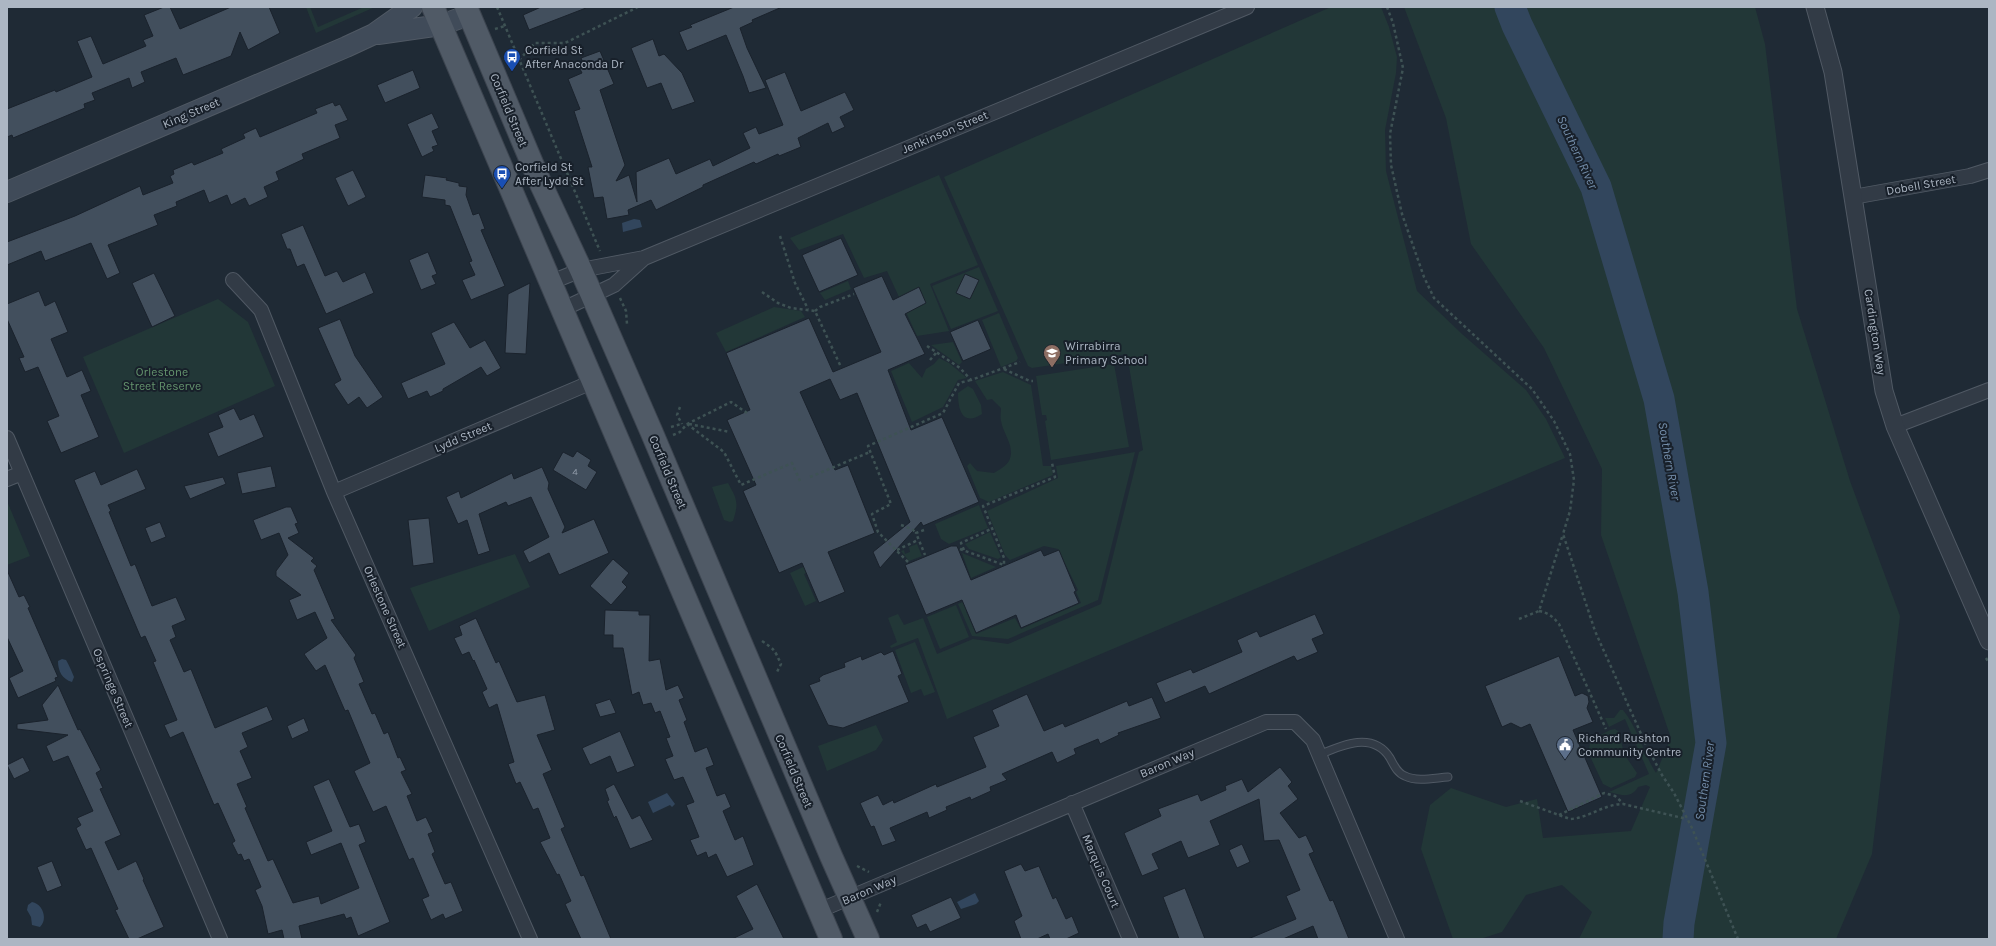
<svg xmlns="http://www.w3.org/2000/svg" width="1996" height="946" font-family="Karla,sans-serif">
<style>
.green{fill:#223737}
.water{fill:#32465d}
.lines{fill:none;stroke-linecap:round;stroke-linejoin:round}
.river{stroke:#32465d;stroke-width:31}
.building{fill:#424f5d;stroke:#1a222c}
.service-casing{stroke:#505964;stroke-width:9}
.minor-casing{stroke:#505964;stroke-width:16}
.tertiary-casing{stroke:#505964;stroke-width:19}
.secondary-casing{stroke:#505964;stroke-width:22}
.primary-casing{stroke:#3c444f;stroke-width:24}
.path{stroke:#3e5254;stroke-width:2.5;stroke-dasharray:3 3;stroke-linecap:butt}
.service{stroke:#323b46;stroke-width:7}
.minor{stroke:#323b46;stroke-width:14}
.tertiary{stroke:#323b46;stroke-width:17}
.secondary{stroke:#404b59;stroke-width:20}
.primary{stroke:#505a66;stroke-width:22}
.labels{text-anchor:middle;stroke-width:4;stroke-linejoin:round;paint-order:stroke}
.number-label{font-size:10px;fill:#929caa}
.poi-label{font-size:12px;fill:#acb6c3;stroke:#18202a;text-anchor:start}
.street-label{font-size:12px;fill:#acb6c3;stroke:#18202a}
.park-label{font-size:12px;fill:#64936d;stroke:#18202a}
.water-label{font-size:13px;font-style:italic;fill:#748eab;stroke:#18202a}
</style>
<rect width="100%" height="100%" fill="#1f2a35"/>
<path class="green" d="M306 7H310L318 27 364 7H375L316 33Z
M1331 7H1381L1389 27 1397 57 1396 73 1385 130 1386 171 1417 291 1462 334 1526 390 1546 419 1565 458 947 719 918 638 891 648 890 646 897 642 888 618 898 614 904 625 923 618 937 654 973 639 1008 644 1101 604 1139 452 1143 450 1127 354 1032 368 1028 366 944 177Z
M1404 7H1755L1765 44 1797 309 1850 481 1900 616 1872 854 1836 939H1579L1592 912 1562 885 1526 895 1502 932 1480 939H1453L1421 849 1430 805 1451 788 1506 807 1537 799 1543 838 1631 831 1650 787 1646 785 1638 787C1631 799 1620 795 1609 792L1649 774 1625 719 1609 727 1605 718H1614L1620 710H1623C1638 728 1643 753 1656 773L1671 738 1601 535 1602 469 1544 348 1471 244 1446 118Z
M939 175 978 265 930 284 949 331 917 336 887 271 864 278 843 234 799 250 790 238Z
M979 267 998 311 951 329 932 286Z
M848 281 851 289 825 300 820 293Z
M218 299 248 322 275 386 124 453 83 357Z
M774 307 801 311 805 317 726 352 716 333Z
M999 313 1018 358 1016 361 1001 367 982 320Z
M953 342 962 362 959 365 931 345Z
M939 358 949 363 967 378 958 380 943 407 912 422 891 371 909 363 922 378 926 369 934 364Z
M1114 364 1129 447 1051 460 1045 421 1047 420 1046 415H1042L1036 376Z
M1003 372 1031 385 1043 466H1051L1053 475 989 502 980 498 967 466 970 463 977 471 994 473C999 470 1006 466 1009 461 1016 447 1003 434 1001 421 1000 417 1001 412 1001 408L992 399 987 400 975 381Z
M968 386 973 389 981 405 982 414C962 427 958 409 958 393Z
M1135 452 1098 600 1008 639 972 636 958 604 978 595 982 604 966 611 976 634 1015 618 1021 629 1081 603 1076 592 1078 590 1058 549 1044 546 1010 560 1005 555 987 511 1058 478 1056 466Z
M728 483C737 499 739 503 733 521L730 522 724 520 712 487Z
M7 501 30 556 7 565Z
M979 505 988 528 949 544 941 539 935 524Z
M990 532 1001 557 998 559 969 549 965 544Z
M917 544 922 556 909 561 901 551 904 550 905 554 910 552 909 547Z
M962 553 996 567 971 578Z
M515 554 530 587 429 631 410 588Z
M812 563 815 569 804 574 816 601 805 606 790 573Z
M956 605 969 637 940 649 927 617Z
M915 642 935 692 924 696 921 689 911 693 895 650Z
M876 725 883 740 876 750 827 771 818 746Z
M1615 729 1619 732 1624 754 1637 773 1635 777 1611 788 1603 784 1588 752 1591 740 1610 730Z"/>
<path class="water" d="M634 219 640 220 642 227 623 232 622 223Z
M62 659 66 660C67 661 73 674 74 677L72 682C62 679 58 671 58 661Z
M667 793 675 804 672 807 670 805 653 813 648 802Z
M975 893 979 901 976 904 961 909 957 902Z
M32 902C43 904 48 919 40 927L32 925 31 917 27 910 28 905Z"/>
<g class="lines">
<path class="river" d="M1510 7 1517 25 1596 187 1659 399 1693 592 1711 743 1679 923 1678 939"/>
</g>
<path class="building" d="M164 7H170L180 29 231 7H269L280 33 248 50 240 32 231 56 183 75 176 58 141 72 145 82 132 88 129 78 92 93 95 100 84 104 85 108 13 138 12 135 7 137V109L55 90 56 92 92 77 77 41 91 36 103 64 146 46 143 40 153 36 144 15Z
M541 7H586V8L529 30 523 15Z
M734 7H782L752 20 753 22 740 28 747 48 766 88 749 93 743 76 726 35 687 51 679 32 692 27 690 25Z
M653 39 659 56 664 54 682 73 695 102 672 110 661 83 647 88 631 48Z
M600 51 614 84 600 90 625 165 616 181 629 175 637 202 636 172 669 158 676 174 710 159 713 166 750 148 743 133 756 127 759 134 783 125 765 80 785 72 801 111 845 92 854 110 840 117 845 127 832 133 828 123 798 138 801 147 779 156 778 154 756 164 754 162 703 185V187L656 210 651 200 628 210 629 215 607 219 603 197 594 198 588 167H592L574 111 580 109 568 79 582 73 579 67 584 65 581 58Z
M413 70 420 88 385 103 377 85Z
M333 102 335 106 340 104 348 120 335 125 340 138 302 154 304 159 276 172 279 180 264 187 268 197 249 206 245 198 231 205 227 195 209 203 204 190 176 202 177 206 154 215 158 225 108 245 120 273 107 279 91 243 45 261 41 251 7 265V242L75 216 140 186 143 195 173 183 170 176 174 174 173 170 192 162 194 165 223 153 221 149 245 138 243 134 256 128 260 137 317 113 315 109Z
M432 113 439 128 432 131 438 145 432 147 434 151 422 157 407 124Z
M353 170 366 197 348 206 335 178Z
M425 175 447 178 446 180 459 183V186L467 187 466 195 473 215 479 213 485 229 481 230 505 286 471 300 462 280 475 275 469 262 472 261 450 206 445 205V200L422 197Z
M303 225 325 276 337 271 343 282 365 272 374 293 326 314 304 264 297 267 290 249H287L281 234Z
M841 238 858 275 819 292 802 255Z
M428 252 437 274 432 276 436 284 421 290 409 260Z
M154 273 175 316 152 327 132 283Z
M965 274 979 280 970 299 956 293Z
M882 276 893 300 919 287 926 303 905 314 925 354 888 370 911 430 942 417 979 502 923 526 921 522 880 568 873 552 910 522 857 393 840 400 830 379 800 392 835 470 848 465 875 533 828 552 845 592 819 603 802 563 779 573 743 491 756 485 727 420 750 410 726 353 809 318 833 372 881 352 853 288Z
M530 283 526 354 505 353 508 294Z
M39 291 45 306 55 301 68 332 51 339 67 377 82 370 91 391 81 395 99 437 61 453 47 421 59 416 38 367 25 372 19 358 24 357 7 319V304Z
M340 319 355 356 383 397 367 408 359 397 348 405 334 384 341 380 318 328Z
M978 320 991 349 963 361 950 332Z
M454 322 470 348 485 340 501 368 487 376 481 367 443 389V391L430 397 427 391 408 399 401 383 445 364 431 333Z
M234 408 240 420 254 414 264 437 218 457 208 433 223 427 218 415Z
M577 451 591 460 588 466 597 472 586 490 553 470 563 452 573 457Z
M271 466 276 487 242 494 237 473Z
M542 467 549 483 548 489 565 527 562 533 594 519 609 553 559 575 549 553 529 563 523 551 549 537 531 497 508 506 506 502 479 514 490 551 478 555 467 520 458 524 446 497 459 491 461 498 512 473 514 479Z
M137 469 146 489 108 505 111 511 109 512 131 566 135 564 152 606 176 597 186 620 172 626 176 637 170 640 184 672 191 669 215 728 267 706 273 720 242 733 248 747 240 751 252 778 237 784 247 807 245 808 268 861 273 859 293 903 319 896 321 904 359 888 341 843 311 855 306 842 332 831 313 786 329 779 350 827 359 824 366 842 359 845 390 922 358 936 351 917 346 919 344 914 299 926 302 939H284L282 930 268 934 262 906 255 890 261 887 249 859 244 861 241 854 238 855 232 843 235 841 218 803 214 805 183 732 170 738 164 725 177 720 153 662 156 661 145 636 141 638 74 480 95 471 101 485Z
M223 477 226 484 190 499 184 486Z
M286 507H291L298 523 295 524 299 533 288 538 314 558 311 561 317 566 314 570 335 619 331 620 356 655 354 658 364 682 359 684 372 714 375 713 384 734 388 732 398 758 400 757 406 770 401 772 412 794 407 796 417 821 426 817 433 832 428 834 435 852 432 854 445 884 451 882 463 911 445 919 443 914 431 920 422 899 429 896 413 858 409 860 386 806 373 812 354 771 370 763 348 710 345 711 325 665 316 671 304 654 327 638 315 612 297 620 289 600 301 595 276 576V571L288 555 279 533 261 540 253 520Z
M429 518 434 563 413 566 408 520Z
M160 522 166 537 151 543 145 528Z
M951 546H957L971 580 1041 550 1044 556 1059 550 1076 591 1074 592 1079 603 1021 628 1016 615 976 633 962 600 926 615 905 565Z
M613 559 629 573 622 582 627 587 611 605 590 586Z
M7 570 19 597 24 595 30 607 28 608 58 677 55 678 56 681 18 698 9 678 23 671 7 637Z
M605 610 639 611V615H650L649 661 660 659 666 690 678 685 684 698 679 700 687 720 684 722 695 752 707 747 714 765 706 768 717 796 725 793 731 807 723 811 735 840 743 836 754 865 727 877 716 854 708 858 706 852 697 856 690 840 699 837 686 805 694 802 683 777 674 780 665 759 673 756 666 738 670 737 660 711 655 713 651 703 643 705 639 692 632 695 623 648H613V635H604Z
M1315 614 1324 634 1312 639 1318 652 1297 661 1294 656 1209 694 1205 686 1165 703 1156 683 1191 669 1193 673 1242 652 1237 640 1257 631 1260 637Z
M476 618 496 663 499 661 517 702 545 695 555 730 537 735 552 770 543 774 565 827 561 829 581 876 584 875 611 939H581L565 904 571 901 559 874 557 875 540 842 550 838 538 808 533 810 520 782 516 784 508 764 514 762 497 704 489 708 482 692 487 689 474 660 473 661 469 652 462 655 454 638 462 635 459 626Z
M893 651 902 674 898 676 909 702 843 728 828 725 809 685 820 681 819 678 823 675 845 667 844 663 861 656 862 660 881 652 884 655Z
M1559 656 1575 696 1582 693 1588 696 1589 702 1587 708 1593 722 1573 730 1602 797 1568 812 1530 724 1521 728 1511 723 1502 727 1485 686Z
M58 685 78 730 80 729 101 770 96 773 103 788 100 789 121 835 105 842 118 870 136 861 144 879 143 880 164 927 137 939H129L115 910 118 909 91 848 86 850 76 828 81 825 77 818 93 811 68 756 53 762 46 746 68 735 17 729V724L48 720 42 705Z
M1027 694 1044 731 1063 723 1065 727 1127 701 1129 706 1152 697 1161 718 1118 733 1119 735 1100 744 1098 739 1074 749 1076 754 1057 763 1052 752 1002 774 1007 780 990 787 991 791 971 800 970 797 946 807 947 810 929 818 927 812 890 828 896 841 882 846 874 826 871 827 860 803 878 795 883 805 893 800 894 803 936 784 937 787 986 767 973 737 999 726 992 710Z
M610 699 616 713 600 717 595 704Z
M304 718 309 731 292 739 287 726Z
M620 731 635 766 617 773 610 756 590 765 582 748Z
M23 757 30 771 14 779 7 765Z
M1280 767 1292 782 1288 786 1298 799 1280 813 1299 838 1306 835 1314 852 1309 854 1330 901 1333 900 1349 939H1318L1313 926 1283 939H1248L1296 919 1286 896 1300 890 1279 840 1264 841 1259 799 1210 821 1220 845 1188 858 1181 841 1152 854 1159 869 1142 876 1124 833 1161 816 1158 809 1198 794 1201 801 1226 790 1225 786 1242 779 1248 792Z
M614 784 632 819 640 815 653 840 630 849 616 816 614 818 607 801 609 800 605 789Z
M1242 844 1250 862 1237 868 1229 850Z
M52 861 62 886 47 892 37 867Z
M1021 864 1025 871 1039 866 1053 899 1056 897 1066 919 1072 916 1079 933 1066 939H1050L1048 934 1037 939H1021L1014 921 1022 916 1004 871Z
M757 884 784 939H732L753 929 736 896Z
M1185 888 1205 939H1179L1163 897Z
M951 897 961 918 930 932 926 924 917 928 911 915Z"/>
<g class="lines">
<defs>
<path id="service" d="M1319 755C1342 745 1373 731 1390 758 1394 765 1397 773 1405 776 1417 782 1434 778 1448 777"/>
<path id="minor" d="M1853 197 1970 176 1989 170
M233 280 261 310 334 492 530 939
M549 283 581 270 644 258 1247 7
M561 310 614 285 644 258
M1895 426 1989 390
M7 438 220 939
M7 479 22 473
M334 492 592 382
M1072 803 1130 939
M818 911 1266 722H1295L1313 740 1397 939"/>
<path id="tertiary" d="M1815 7 1833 72 1884 391 1895 426 1989 641"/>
<path id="secondary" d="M378 34 441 25 469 15
M7 192 346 47 374 34 412 7"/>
<path id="primary" d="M433 7 831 939
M466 7 540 182 581 270 652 433 831 856 868 939"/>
</defs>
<use href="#service" class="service-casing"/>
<use href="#minor" class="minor-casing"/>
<use href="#tertiary" class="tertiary-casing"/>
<use href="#secondary" class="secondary-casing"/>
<use href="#primary" class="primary-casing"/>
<path class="path" d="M497 7 600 251
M1387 7 1393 23 1403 68 1390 134 1391 165 1402 214 1424 277 1434 298 1532 389 1554 421 1570 454 1574 480 1570 511 1563 534 1595 631 1646 745 1662 775 1674 793 1692 828 1738 939
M495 29 505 26
M519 60 535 43H565L638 7
M780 236 795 283 808 309
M762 292 778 303 791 308 815 311 841 367
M620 298 626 311 627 324
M815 311 820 307 854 294
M927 346 960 368 971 380 1020 362
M930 360 936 353
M1004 369 1030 381H1033
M680 407 677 415 682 424
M687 424 724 452 741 485 792 463 800 481
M689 424 730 432
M671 427 681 424
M673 435 680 432 687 424 731 402 747 413
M810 477 870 452
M901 525 912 529 916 533
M924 530 916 533 925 555
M960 549 1004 565V558L983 506 1055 477 1052 463
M897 550 918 540
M964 550 961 543 991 529
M908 562 878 532 872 514 891 504 868 446 943 413 959 383 971 380
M1539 611C1549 613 1553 617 1559 624L1606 729
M1519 619 1539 611 1563 534
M762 641C775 650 774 649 781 664L776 674
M1986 658 1989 663
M1520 801 1570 819C1589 818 1604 804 1623 804L1687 819
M1559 815 1604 793 1615 796 1623 803
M857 866 869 872
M877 912 881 902"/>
<use href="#service" class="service"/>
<use href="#minor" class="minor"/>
<use href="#tertiary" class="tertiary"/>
<use href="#secondary" class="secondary"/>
<use href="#primary" class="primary"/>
</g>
<defs>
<symbol id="bus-pin" viewBox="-11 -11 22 30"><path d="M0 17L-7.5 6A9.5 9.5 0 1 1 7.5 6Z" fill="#1a4fb4" stroke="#18202a"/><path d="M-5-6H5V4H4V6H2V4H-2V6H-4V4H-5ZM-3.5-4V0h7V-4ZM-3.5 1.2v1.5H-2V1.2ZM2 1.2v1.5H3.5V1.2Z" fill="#fff"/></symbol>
<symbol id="school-pin" viewBox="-11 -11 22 30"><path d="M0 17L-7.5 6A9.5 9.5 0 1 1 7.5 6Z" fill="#8d6e63" stroke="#18202a"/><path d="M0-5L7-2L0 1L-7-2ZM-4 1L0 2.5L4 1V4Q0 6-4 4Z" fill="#fff"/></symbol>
<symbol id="civic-pin" viewBox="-11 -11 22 30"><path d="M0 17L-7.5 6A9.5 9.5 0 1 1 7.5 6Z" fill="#5c6f8a" stroke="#18202a"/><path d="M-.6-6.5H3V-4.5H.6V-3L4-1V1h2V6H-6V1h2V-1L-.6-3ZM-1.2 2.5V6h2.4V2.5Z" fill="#fff"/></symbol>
</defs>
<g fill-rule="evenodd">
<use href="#bus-pin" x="502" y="47" width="20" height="27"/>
<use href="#bus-pin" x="492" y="164" width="20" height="27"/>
<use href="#school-pin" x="1042" y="343" width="20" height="27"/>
<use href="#civic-pin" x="1555" y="735" width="20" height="27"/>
</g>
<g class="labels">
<g class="number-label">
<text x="575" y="475">4</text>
</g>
<g class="poi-label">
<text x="525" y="54">Corfield St<tspan x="525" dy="14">After Anaconda Dr</tspan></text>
<text x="515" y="171">Corfield St<tspan x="515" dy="14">After Lydd St</tspan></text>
<text x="1065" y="350">Wirrabirra<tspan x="1065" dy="14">Primary School</tspan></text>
<text x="1578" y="742">Richard Rushton<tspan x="1578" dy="14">Community Centre</tspan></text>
</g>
<g class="street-label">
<text transform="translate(509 110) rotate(67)" y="4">Corfield Street</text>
<text transform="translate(191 113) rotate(-23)" y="4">King Street</text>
<text transform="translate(945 132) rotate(-23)" y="4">Jenkinson Street</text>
<text transform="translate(1921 185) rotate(-10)" y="4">Dobell Street</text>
<text transform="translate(1875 332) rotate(81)" y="4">Cardington Way</text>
<text transform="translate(463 437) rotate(-23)" y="4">Lydd Street</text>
<text transform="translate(668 472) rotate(67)" y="4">Corfield Street</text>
<text transform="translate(385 607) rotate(66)" y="4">Orlestone Street</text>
<text transform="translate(113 688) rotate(67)" y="4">Ospringe Street</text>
<text transform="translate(1167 763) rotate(-23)" y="4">Baron Way</text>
<text transform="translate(794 771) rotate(67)" y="4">Corfield Street</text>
<text transform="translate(1101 871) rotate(67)" y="4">Marquis Court</text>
<text transform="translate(869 890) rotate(-23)" y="4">Baron Way</text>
</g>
<g class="park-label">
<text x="162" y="376">Orlestone<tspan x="162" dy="14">Street Reserve</tspan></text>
</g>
<g class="water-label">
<text transform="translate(1578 152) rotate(65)" y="5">Southern River</text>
<text transform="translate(1670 461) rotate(80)" y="5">Southern River</text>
<text transform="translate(1704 781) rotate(-82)" y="5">Southern River</text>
</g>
</g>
<rect width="1996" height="946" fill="none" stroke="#acb6c3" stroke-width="16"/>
</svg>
